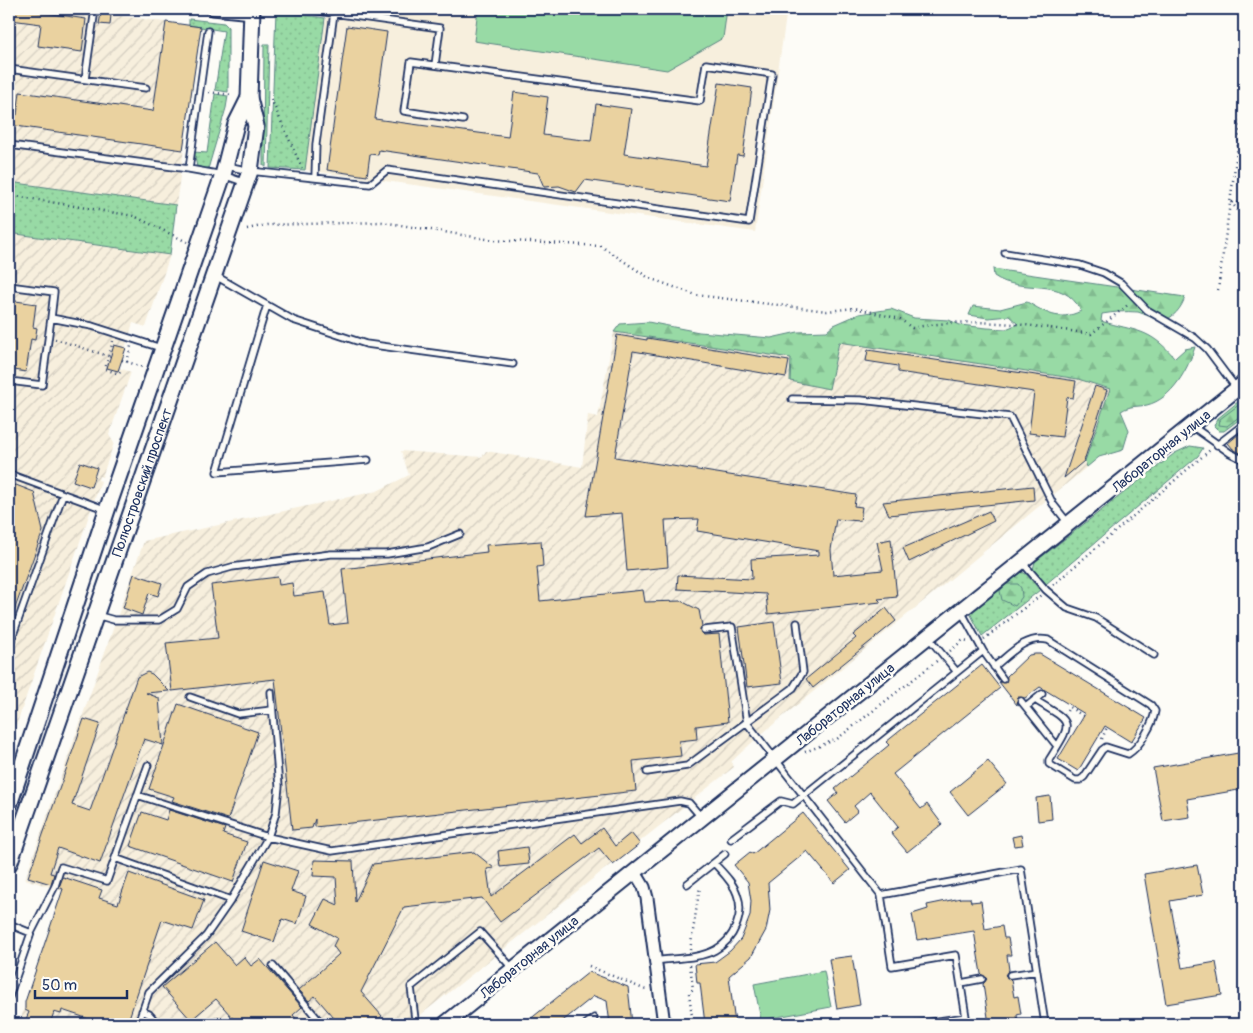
<svg xmlns="http://www.w3.org/2000/svg" width="1253" height="1033" font-family="Pangolin,sans-serif">
<style>
.built{fill:#f7efdd}
.industrial{fill:url(#industrial-furrows)}
.grass{fill:url(#grass-dots);stroke:#5a8482}
.forest{fill:url(#forest-firs);stroke:#5a8482}
.park{fill:#98daa5;stroke:#5a8482}
.building{fill:#ead2a0;stroke:#1b2f5e}
.lines{fill:none;stroke-linecap:round;stroke-linejoin:round}
.service-casing{stroke:#1b2f5e;stroke-width:9}
.minor-casing{stroke:#1b2f5e;stroke-width:15}
.tertiary-casing{stroke:#1b2f5e;stroke-width:18}
.secondary-casing{stroke:#1b2f5e;stroke-width:19}
.path{stroke:#1b2f5e;stroke-width:2.5;stroke-dasharray:1 4;stroke-linecap:butt}
.service{stroke:#fdfcf7;stroke-width:5.5}
.minor{stroke:#fdfcf7;stroke-width:11}
.tertiary{stroke:#fdfcf7;stroke-width:14}
.secondary{stroke:#fdfcf7;stroke-width:15}
.labels{text-anchor:middle;stroke-width:5;stroke-linejoin:round;paint-order:stroke}
.street-label{font-size:14px;fill:#1b2f5e;stroke:#fdfcf7}
</style>
<defs>
<pattern id="industrial-furrows" width="10" height="10" patternUnits="userSpaceOnUse" patternTransform="scale(1.25)"><rect width="10" height="10" fill="#f7efdd"/><path d="M-1 1l2-2M0 10L10 0M9 11l2-2" fill="none" stroke="#d3cdc0"/></pattern>
<pattern id="grass-dots" width="8" height="8" patternUnits="userSpaceOnUse" patternTransform="scale(1.25)"><rect width="8" height="8" fill="#98daa5"/><path d="M2 2h.1M6 6h.1" fill="none" stroke="#82bb90" stroke-width="1.8" stroke-linecap="round"/></pattern>
<pattern id="forest-firs" width="22" height="20" patternUnits="userSpaceOnUse" patternTransform="scale(1.25)"><rect width="22" height="20" fill="#98daa5"/><path d="M5 1l3.5 6h-7zM16 11l3.5 6h-7z" fill="#82bb90"/></pattern>
</defs>
<rect width="100%" height="100%" fill="#fdfcf7"/>
<filter id="ink" filterUnits="userSpaceOnUse"><feTurbulence type="fractalNoise" baseFrequency=".02" numOctaves="2"/><feDisplacementMap in="SourceGraphic" scale="10" xChannelSelector="R" yChannelSelector="G"/><feConvolveMatrix kernelMatrix="1 2 1 2 8 2 1 2 1" color-interpolation-filters="sRGB"/></filter>
<g filter="url(#ink)">
<path class="built" d="M327 9H787L755 232 305 170Z"/>
<path class="industrial" d="M9 9H71L201 27 176 205 9 182Z
M9 233 170 255 146 327 133 323 119 368 131 372 109 435 114 443 102 477 99 476 98 480 101 481 9 746Z
M614 332 791 358 828 389 839 342 1078 379 1110 389 1085 460 1087 467 758 737 731 762 734 767 409 1024H20L25 1002 62 891 25 879 144 541 377 491 409 475 401 451 482 457 486 451 582 467 588 415 598 417Z"/>
<path class="grass" d="M276 11 325 18 305 170 270 168Z
M189 19 224 23 228 27V92L215 90 224 31 189 25Z
M264 44H269L266 167 263 165Z
M215 94 228 96 226 108 208 169 197 167 194 152 207 153Z
M9 182 176 205 170 255 9 233Z
M1244 397V416L1224 431H1219L1214 426 1217 419Z
M1190 446 1203 448 1198 456 1046 584 1033 569 1035 562 1175 453Z
M1022 572 1026 574 1040 590 982 636 969 611 1017 573Z"/>
<path class="forest" d="M993 269 1185 297C1182 307 1173 320 1161 320 1153 319 1145 314 1138 312 1125 311 1114 312 1102 314L1101 321C1136 332 1148 327 1175 358L1185 349 1195 347C1188 369 1172 399 1147 405 1137 407 1131 405 1121 411L1129 430 1123 450 1099 457 1087 467 1085 461 1110 389 1078 379 839 342 829 389 790 381 791 358 614 332 620 324 648 322 699 332 771 338 798 332 827 331 834 325 859 314 891 309 914 318 949 320 960 325 987 328 1006 329 1018 324 1009 316 988 318 969 315 973 306 1000 309 1027 302C1047 313 1058 322 1081 311 1063 274 1022 296 994 276Z
M1244 401V413L1227 426 1219 425 1220 419Z
M1006 584H1018L1021 588 1022 597 1015 606 1002 600 1000 591Z"/>
<path class="park" d="M478 9H727L723 38 667 70 474 41Z
M824 971 831 1007 761 1020 754 984Z"/>
<path class="building" d="M12 9H26V10L86 19 82 52 38 46 41 24 11 20Z
M101 13 111 15 110 25 99 24Z
M166 22 201 27 183 150 9 125V114L17 115 20 92 153 111Z
M347 26 387 32 375 119 508 137 514 92 548 97 543 135 591 141 596 104 631 109 624 154 706 166 719 83 752 88 743 156 737 155 730 201 585 180 576 192 559 186 544 187 538 173 379 150 378 155 370 154 367 176 327 170Z
M9 300 36 304 33 327 37 328 35 340 31 339 26 372 9 369Z
M617 335 647 340V338L789 361 786 377 633 351 615 457 856 495 854 506 862 507 860 521 836 519 831 550 833 575 883 570 877 542 891 539 897 597 878 599 881 602 768 614 766 594 677 589 678 575 752 579 751 559 819 555V551L697 531 699 519 665 520 668 567 627 571 622 513 586 516Z
M114 345 126 348 118 371 107 368Z
M868 350 1076 381 1073 398 1067 397 1062 437 1029 433 1034 392 898 372V366L866 361Z
M1095 386 1107 390 1084 461 1064 478Z
M1244 430V455L1233 449 1228 443Z
M80 462 97 468 91 487 73 481Z
M16 485 34 492 43 531 10 622 9 486Z
M1033 486 1034 500 889 515 883 502Z
M989 511 994 521 909 562 903 548Z
M541 541 543 566 537 567 540 601 643 590 645 602 681 601 699 610 702 626 700 629 701 633 704 635 719 634 728 722 696 726 697 739 679 741 681 756 633 761 636 791 315 827V819L312 828 292 830 275 679 172 691 166 643 218 638 211 585 278 577 279 585 292 583 294 596 325 592 330 625 348 623 342 569 487 552 486 545Z
M134 574 162 583 158 596 149 593 142 615 123 608Z
M886 608 896 621 813 688 806 679 856 638 853 635Z
M774 622 782 683 747 687 739 627Z
M1035 654H1040L1146 718 1131 742 1105 726 1078 771 1058 759 1085 714 1040 687 1025 698 1018 697 1017 705 999 682H1006L1007 676 1029 655Z
M982 665 1000 688 893 774 921 809 927 804 942 824 907 852 891 833 898 827 870 792 854 806 858 811 845 822 828 801 838 793 835 789 889 745 886 742Z
M147 672 152 674 169 691 146 693 159 698 163 745 144 739 100 863 58 848 50 873 54 874 51 884 28 877 84 719 100 724 72 805 90 811 137 677Z
M178 704 258 732 228 819 172 801 174 797 149 789Z
M1244 752V789L1187 799 1190 817 1163 821 1153 768Z
M988 761 1007 784 968 815 950 792Z
M1050 796 1052 819 1038 821 1036 798Z
M169 810 225 828 223 834 247 842 233 882 130 846 142 812 166 820Z
M803 813 850 870 834 883 807 851 768 883 770 910 766 930 751 957 729 976 735 1024H705L700 983H697L695 964 715 962 730 951 741 939 750 916 751 901 748 882 734 865 750 852 753 854Z
M602 828 615 846 631 833 640 844 613 865 599 848 500 922 482 898 404 907 361 992 382 1016 373 1024H339L315 996 309 1001 299 990 339 954 333 946 337 938 312 924 325 899 338 905 336 877 313 876 314 860 353 861 355 902 373 864 474 852 494 868 487 869 491 897 575 834 582 843Z
M1021 835 1023 845 1014 846 1012 837Z
M527 847 529 864 500 867 498 851Z
M264 860 298 871 291 891 306 896 297 924 282 919 274 942 241 931Z
M1197 865 1203 895 1170 901 1182 968 1216 962 1222 995 1166 1004 1144 874Z
M129 873 204 900 193 930 162 920 127 1024H104L62 1010 61 1014 54 1012 50 1024H24L29 1012 25 1010V1002L63 889 59 887 63 877 102 890 99 898 118 904Z
M961 898H970L971 902 981 901 985 929 1002 926 1004 938H1008L1011 955H1007L1009 970 1005 975 1011 980 1014 997 1018 996 1021 1014 1017 1015 1018 1024H989L983 984 987 979 981 974 974 931 917 940 912 914 928 909 927 905Z
M215 942 235 965 244 957 251 966 260 959 302 1007 293 1015 300 1024H238L216 999 191 1020 162 987Z
M852 956 860 1005 837 1009 829 959Z
M589 972 628 987 632 1024H610L607 1001 594 996 559 1024H524Z"/>
<g class="lines">
<defs>
<path id="service" d="M304 9 440 28 435 65
M9 69 146 88
M85 79 95 9
M9 145 189 169 223 175 246 183
M227 166 250 171 370 184 387 170 749 222 772 74 706 64 700 101 411 62 404 111 463 120
M189 169 208 31
M315 177 316 144 334 13
M1005 253 1080 265 1104 273 1121 283 1147 310 1195 338 1207 349 1237 389
M214 275 293 320 366 344 513 364
M9 286 54 292 51 318 92 326 161 348
M267 305 217 472 368 460
M9 381 42 385 51 318
M792 399 861 400 1010 417 1053 504 1068 523
M1192 426 1230 453 1244 460
M1217 445 1244 424
M9 474 107 510
M1022 562 1046 590 1067 608 1096 618 1154 655
M961 611 983 651 1003 679
M96 615 114 620H159L177 609 188 587 207 574 232 567 331 554H387L428 547 460 534
M704 630 732 627 747 723 881 895 1021 869 1045 1024
M928 637 957 672
M9 646 63 494
M994 667C1010 654 1026 635 1048 640L1151 705 1155 711C1153 724 1140 747 1128 754L1106 747 1102 750 1084 777 1080 780H1075L1049 764V760C1073 721 1075 724 1035 700
M190 697 238 714 272 710
M1021 701 1057 746
M1026 707 1042 694
M647 772 687 766 793 688 803 672 797 623
M137 795 268 837 332 851 680 801 689 803 702 818
M731 839 781 801 793 804 983 651
M115 858 231 900
M687 884 725 854
M881 895 892 966 956 955 966 1017 918 1024
M9 924 31 933
M655 961C673 958 699 959 715 950 734 940 745 914 737 894 733 882 722 872 714 863
M273 966 322 1024
M1010 975 1037 971
M961 983 982 979
M9 997 31 933 55 886 61 867 107 881 148 765
M142 1011 149 1014 158 1024
M216 1021 219 1024
M138 1024 149 992 206 936 231 900 268 837 276 813 279 786 271 692
M418 1024 415 1019 411 987 480 932 513 969
M586 1024 594 1018"/>
<path id="minor" d="M213 9 252 13
M635 872 644 887 647 898 664 1024"/>
<path id="tertiary" d="M445 1024 1244 383"/>
<g id="secondary">
<path d="M9 805 107 510 223 175 236 124 249 98"/>
<path id="s1" d="M9 864 250 171 256 126 249 98 252 9"/>
</g>
</defs>
<use href="#service" class="service-casing"/>
<use href="#minor" class="minor-casing"/>
<use href="#tertiary" class="tertiary-casing"/>
<use href="#secondary" class="secondary-casing"/>
<path class="path" d="M209 92 232 95
M271 99 302 168
M9 195 134 216 187 242
M1231 202 1244 218
M1232 202 1244 204
M247 229 267 225 382 222 493 240 601 246 649 278 696 295 827 311 855 308 900 319 912 328C971 316 1032 325 1091 334L1129 304
M1218 290 1244 101
M55 339 108 356
M113 341 105 369 119 374 121 370
M122 360 142 367
M127 362 131 346
M1053 585 1210 450
M984 639 1041 595
M950 651 963 640 968 641
M1067 711 1069 707 1085 717
M1102 739 1107 727
M805 752 837 739 938 660
M690 950 700 886
M690 965 693 989 689 993 693 1024
M589 966 646 990"/>
<use href="#service" class="service"/>
<use href="#minor" class="minor"/>
<use href="#tertiary" class="tertiary"/>
<use href="#secondary" class="secondary"/>
</g>
</g>
<g class="labels">
<g class="street-label">
<text transform="translate(1161 451) rotate(-39)" y="5">Лабораторная улица</text>
<text dy="5" stroke="none"><textPath href="#s1" startOffset="404">Полюстровский проспект</textPath></text>
<text transform="translate(845 704) rotate(-39)" y="5">Лабораторная улица</text>
<text transform="translate(529 957) rotate(-39)" y="5">Лабораторная улица</text>
</g>
</g>
<rect width="1253" height="1033" fill="none" stroke="#fdfcf7" stroke-width="30"/>
<rect x="15" y="15" width="1223" height="1003" fill="none" stroke="#1b2f5e" stroke-width="2" filter="url(#ink)"/>
<path d="M35 990v8h92v-8" fill="none" stroke="#1b2f5e" stroke-width="2.5"/>
<text x="42" y="990" font-size="15" fill="#1b2f5e" stroke="#fdfcf7" stroke-width="4" paint-order="stroke">50 m</text>
</svg>
